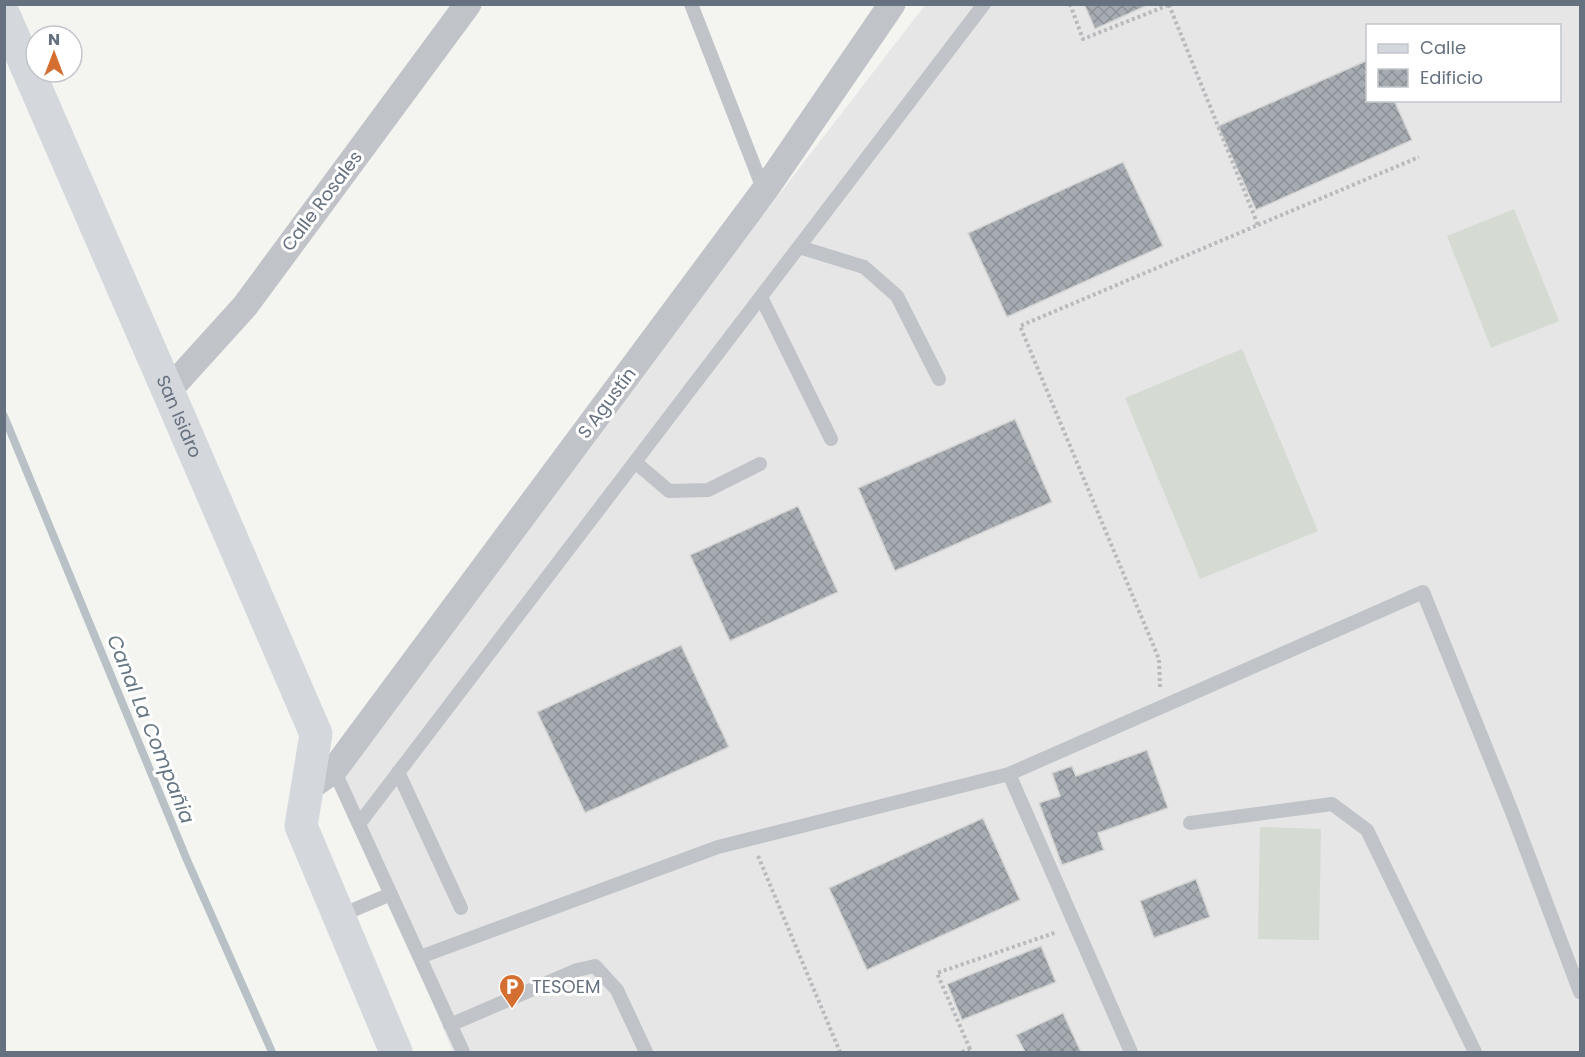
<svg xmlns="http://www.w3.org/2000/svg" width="1585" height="1057" font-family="Poppins,sans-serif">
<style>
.built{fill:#e5e6e5;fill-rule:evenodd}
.pitch{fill:#d5dbd3}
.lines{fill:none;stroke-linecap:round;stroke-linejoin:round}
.stream{stroke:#b8c1c6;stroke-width:8}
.building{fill:url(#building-cross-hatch);stroke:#d6d6d4;stroke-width:1.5}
.path{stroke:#b8babd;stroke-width:4;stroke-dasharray:3 3;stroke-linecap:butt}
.service{stroke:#c0c3c7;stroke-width:14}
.minor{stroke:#c0c3c7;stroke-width:27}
.secondary{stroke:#d4d8dc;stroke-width:33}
.labels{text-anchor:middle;stroke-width:6;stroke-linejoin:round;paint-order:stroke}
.street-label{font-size:18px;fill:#667180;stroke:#fff}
.poi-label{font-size:18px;fill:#667180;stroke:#fff;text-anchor:start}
.water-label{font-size:20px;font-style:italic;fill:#677884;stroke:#fff}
</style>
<defs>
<pattern id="building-cross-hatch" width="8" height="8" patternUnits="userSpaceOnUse" patternTransform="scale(1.5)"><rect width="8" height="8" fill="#a7acb3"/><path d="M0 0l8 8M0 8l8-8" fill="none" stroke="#8c9097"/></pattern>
</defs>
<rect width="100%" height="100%" fill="#f4f5f1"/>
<path class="built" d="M925 5H1580V1052H453L336 770ZM1368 26H1560V100H1368Z"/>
<path class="pitch" d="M1514 209 1559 321 1491 348 1447 236Z
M1242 349 1318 531 1200 579 1125 398Z
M1260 827 1321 829 1319 940 1258 939Z"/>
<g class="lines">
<path class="stream" d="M4 416 187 860 272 1052"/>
</g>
<path class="building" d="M1084 4H1150L1095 29Z
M1368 60V100H1394L1412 140 1256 210 1218 126Z
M1123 162 1163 246 1007 317 968 233Z
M1015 419 1052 502 895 571 858 488Z
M798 506 838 592 730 641 690 555Z
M681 645 729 747 585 813 537 712Z
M1147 750 1168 808 1098 833 1104 850 1062 865 1039 803 1060 796 1052 773 1072 766 1076 776Z
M983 818 1020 900 867 970 829 888Z
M1196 879 1210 917 1154 938 1140 901Z
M1041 946 1056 982 962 1020 947 984Z
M1063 1013 1081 1052H1025L1016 1035Z"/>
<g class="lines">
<path class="path" d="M1070 4 1083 39 1171 4
M1258 225 1419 157
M1160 687 1159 659 1020 326 1258 225 1169 5
M758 856 840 1052
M970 1049 937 973 1057 932
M962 1052 970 1049 971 1052"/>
<path class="service" d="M691 4 764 191
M799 247 864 267 897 296 939 379
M761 297 831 439
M635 462 669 491 708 490 760 464
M334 770 463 1052
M398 772 461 908
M1190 823 1332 804 1367 830 1475 1052
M359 824 984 4
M339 916 391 894
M420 957 718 847 1009 774
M450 1025 577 970 595 966 617 990 646 1052
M1131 1052 1009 774 1423 592 1512 812 1580 992"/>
<path class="minor" d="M168 391 245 306 468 4
M307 789 334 770 764 191 892 4"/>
<path class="secondary" id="s1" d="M4 15 168 391 316 734 301 826 396 1052"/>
</g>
<defs>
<symbol id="parking-pin" viewBox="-11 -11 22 30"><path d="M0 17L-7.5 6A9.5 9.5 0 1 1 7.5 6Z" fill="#d56e31" stroke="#fff"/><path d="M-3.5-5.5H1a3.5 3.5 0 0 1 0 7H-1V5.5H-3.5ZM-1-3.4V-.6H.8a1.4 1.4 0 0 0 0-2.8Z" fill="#fff"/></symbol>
</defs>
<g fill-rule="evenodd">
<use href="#parking-pin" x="497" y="972" width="30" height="40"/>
</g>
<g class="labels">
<g class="street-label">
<text transform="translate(322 201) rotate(-53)" y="6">Calle Rosales</text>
<text transform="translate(607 403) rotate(-53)" y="6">S Agustín</text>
<text dy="6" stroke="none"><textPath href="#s1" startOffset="438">San Isidro</textPath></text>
</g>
<g class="poi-label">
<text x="532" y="993">TESOEM</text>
</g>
<g class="water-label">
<text transform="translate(151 729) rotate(68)" y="7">Canal La Compañia</text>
</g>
</g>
<rect width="1585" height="1057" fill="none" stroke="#667180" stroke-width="12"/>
<rect x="1366" y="24" width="195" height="78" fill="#ffffff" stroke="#c2c6cc" stroke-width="1.5"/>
<rect x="1378" y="44" width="30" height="9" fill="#d4d8dc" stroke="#c2c6cc" stroke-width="1.5"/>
<text x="1420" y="54" font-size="18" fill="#667180">Calle</text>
<rect x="1378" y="69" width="30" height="18" fill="url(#building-cross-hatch)" stroke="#c2c6cc" stroke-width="1.5"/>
<text x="1420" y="84" font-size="18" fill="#667180">Edificio</text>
<g transform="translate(54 54)"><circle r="28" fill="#ffffff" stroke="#c2c6cc" stroke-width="1.5"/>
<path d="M0-4.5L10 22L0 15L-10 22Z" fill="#d56e31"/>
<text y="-9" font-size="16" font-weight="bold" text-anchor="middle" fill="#667180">N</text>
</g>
</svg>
